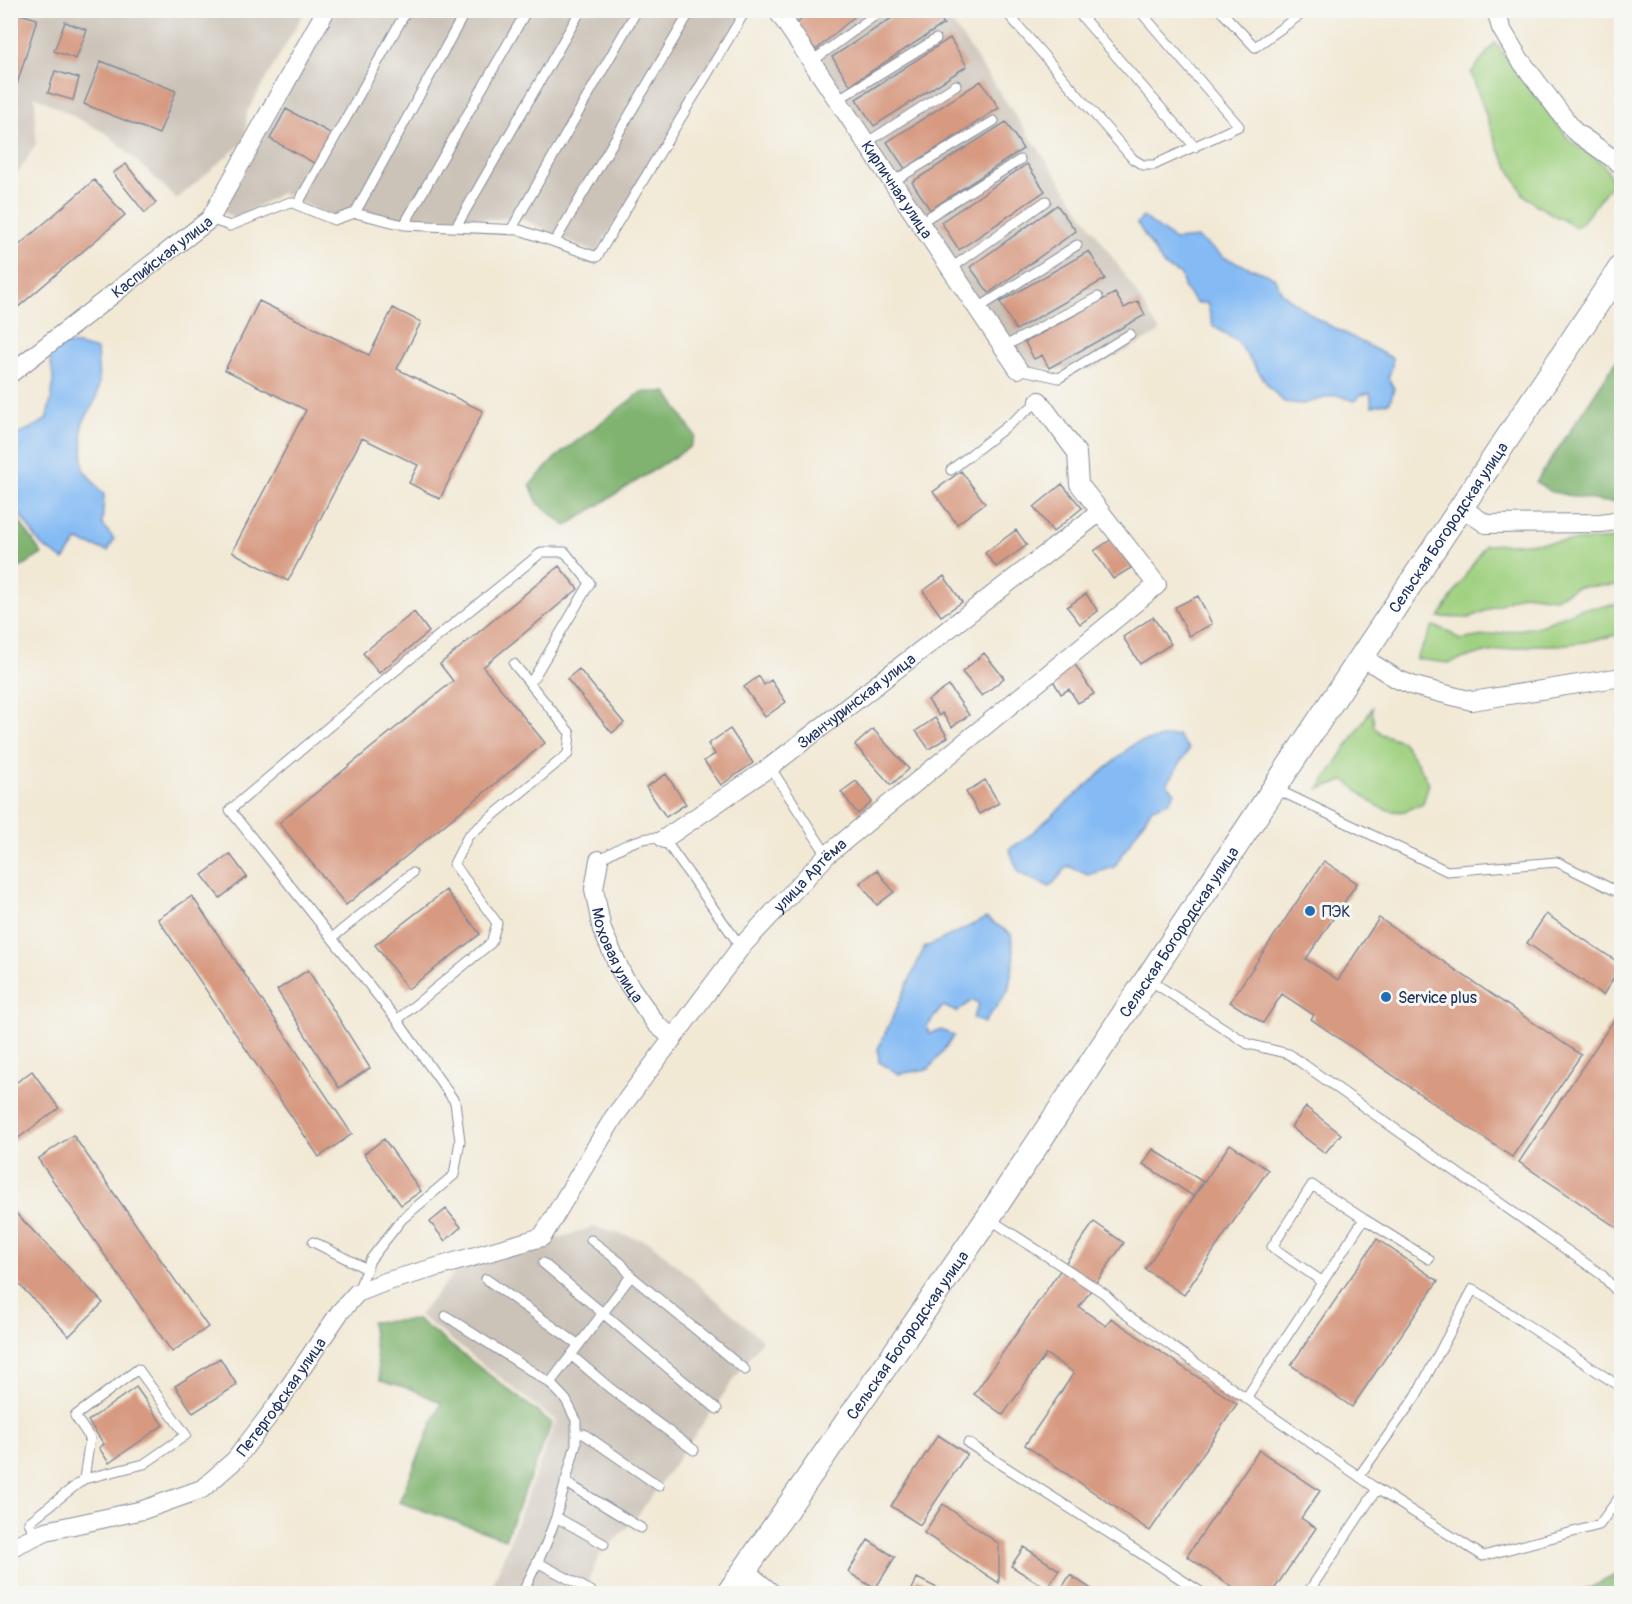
<svg xmlns="http://www.w3.org/2000/svg" width="1632" height="1604" font-family="Pangolin,sans-serif">
<style>
.industrial{fill:#cbc2b8}
.green{fill:#a0d181;stroke:#5e8070;stroke-width:1.5}
.forest{fill:#80b36f;stroke:#4e7166;stroke-width:1.5}
.water{fill:#85bbf4;stroke:#5075a9;stroke-width:1.5}
.building{fill:#d79980}
.lines{fill:none;stroke-linecap:round;stroke-linejoin:round}
.service-casing{stroke:#868c9a;stroke-width:11}
.minor-casing{stroke:#868c9a;stroke-width:20}
.secondary-casing{stroke:#868c9a;stroke-width:26}
.service{stroke:#fff;stroke-width:9}
.minor{stroke:#fff;stroke-width:18}
.secondary{stroke:#fff;stroke-width:24}
.poi-dot{fill:#1f6fb2;stroke:#f6f6f2;stroke-width:2}
.labels{text-anchor:middle;stroke-width:6;stroke-linejoin:round;paint-order:stroke}
.street-label{font-size:16px;fill:#1b2f5e;stroke:#f6f6f2}
.poi-label{font-size:16px;fill:#1b2f5e;stroke:#f6f6f2;text-anchor:start}
</style>
<rect width="100%" height="100%" fill="#f6f6f2"/>
<filter id="ink" filterUnits="userSpaceOnUse"><feTurbulence type="fractalNoise" baseFrequency=".0167" numOctaves="2"/><feDisplacementMap in="SourceGraphic" scale="12" xChannelSelector="R" yChannelSelector="G"/><feConvolveMatrix kernelMatrix="1 2 1 2 8 2 1 2 1" color-interpolation-filters="sRGB"/></filter>
<filter id="wash" filterUnits="userSpaceOnUse"><feTurbulence type="fractalNoise" baseFrequency=".008" numOctaves="4" result="noise"/><feDisplacementMap in="SourceGraphic" scale="24" xChannelSelector="R" yChannelSelector="G"/><feGaussianBlur stdDeviation="1.35" result="paint"/><feColorMatrix in="noise" values="0 0 0 0 0 0 0 0 0 0 0 0 0 0 0 0 0 1.4 0 .05"/><feComposite in="paint" operator="in"/></filter>
<g filter="url(#wash)">
<rect width="100%" height="100%" fill="#f2e9d5"/>
<path class="industrial" d="M11 11H305L247 112 245 141 177 199 109 135 35 96 36 144 20 170 11 176Z
M334 11H745L596 253 522 219 333 218 281 193 236 219 222 211Z
M777 11H944L1132 286 1160 332 1092 369H1018Z
M593 1227 650 1242 762 1340 636 1518 599 1556 583 1593H486L494 1582 556 1421 419 1315 455 1272Z"/>
<path class="green" d="M1495 43 1570 141 1597 159 1608 171 1612 183 1581 224 1575 227 1538 206 1524 195 1498 148 1471 73Z
M1621 539V585L1577 587 1555 598 1523 594 1469 618 1439 617 1485 545Z
M1621 604V634L1585 642 1558 645H1535L1478 654 1449 663 1416 659 1433 626 1448 631 1460 640 1540 626 1580 609Z
M1372 708 1374 727 1381 734 1402 741 1415 759 1429 783 1423 803C1417 805 1410 810 1405 811 1379 815 1362 794 1345 780L1319 789Z"/>
<path class="forest" d="M1621 354V502H1604L1552 492 1536 482Z
M641 392H667L695 436 690 447 566 526 538 503 530 485 556 457Z
M10 508 42 554 11 573H10Z
M418 1320 552 1423 505 1539 399 1502 441 1403 414 1390 380 1380 371 1322Z
M1621 1572V1593H1580Z"/>
<path class="water" d="M1143 217 1175 240 1198 238 1225 258 1274 277 1282 293 1319 320 1392 358V367L1388 378 1394 388 1390 402 1372 406 1370 393 1360 395 1355 401 1336 395 1302 404 1284 402 1270 388 1237 341 1213 326 1207 303H1196L1185 289 1181 275 1164 266 1137 223Z
M57 344 79 345 97 350 99 382 96 399 82 424 83 469 104 495 102 524 114 539 108 551 77 541 64 560 41 545 11 502 10 439 46 420C53 395 57 376 47 351Z
M1177 735 1189 749 1167 784 1175 792 1169 802 1152 808 1114 867 1088 875 1068 866 1050 887 1019 873 1009 849 1024 840 1135 743Z
M986 918 1011 934 1014 960 1008 991 984 1023 973 1018 979 1004 973 1000 956 1012 943 1006 927 1026 929 1033 941 1030 954 1036 929 1069 899 1074 879 1062 878 1049 924 948Z"/>
<g id="blocks">
<path class="building" d="M812 10H862L816 50 795 25Z
M904 10H935L944 24 850 85 832 57Z
M10 11 37 19 11 104H10Z
M65 22 87 30 76 59 54 51Z
M950 38 967 66 874 126 856 99Z
M101 61 176 91 159 134 84 104Z
M55 71 79 78 73 100 48 93Z
M981 81 999 108 905 169 887 142Z
M286 109 332 134 316 164 270 139Z
M1006 122 1023 149 930 210 912 182Z
M126 164 156 203 145 213 113 173Z
M1027 164 1045 191 959 250 941 222Z
M94 180 125 215 10 314V253Z
M1057 205 1076 231 989 293 970 267Z
M1089 251 1105 279 1016 330 1000 302Z
M1115 293 1124 308 1138 301 1145 315 1049 368 1042 355 1034 359 1025 342Z
M259 301 369 355 393 308 421 322 397 369 483 411 440 499 409 483 418 465 362 438 288 581 232 552 306 410 225 370Z
M961 471 985 503 957 524 933 492Z
M1062 484 1082 508 1053 532 1034 507Z
M1016 530 1027 545 996 567 985 553Z
M1112 539 1131 568 1113 579 1094 551Z
M559 566 578 589 483 667 545 743 346 905 279 823 453 681 440 664Z
M944 576 962 602 941 616 923 591Z
M1086 594 1098 611 1080 624 1067 607Z
M1198 596 1212 624 1189 636 1175 607Z
M414 612 429 632 379 673 363 653Z
M1153 617 1171 644 1140 664 1123 637Z
M984 653 1004 678 982 696 962 672Z
M1074 663 1094 694 1078 703 1069 689 1061 694 1051 677Z
M579 669 624 723 612 733 567 679Z
M759 676 764 685 771 680 786 702 765 717 744 687Z
M949 686 969 715 952 727 942 713 939 716 928 700Z
M935 718 948 737 929 749 916 731Z
M730 729 753 763 721 785 704 761 715 754 708 744Z
M873 729 909 769 891 785 855 745Z
M666 774 686 804 666 817 646 787Z
M985 780 999 803 979 814 966 792Z
M856 781 872 802 858 814 841 792Z
M230 854 247 877 220 898 202 875Z
M1324 861 1357 883 1306 959 1338 980 1379 918 1581 1055 1512 1157 1311 1019 1314 1015 1282 994 1263 1023 1230 1002Z
M877 870 894 892 877 905 860 883Z
M446 890 480 934 408 989 375 945Z
M192 896 352 1134 319 1157 158 919Z
M1546 914 1622 965 1603 995 1527 943Z
M308 970 370 1068 339 1088 277 990Z
M1622 1008V1231L1519 1162Z
M32 1071 59 1108 10 1144V1087Z
M1306 1107 1341 1134 1325 1153 1291 1127Z
M73 1135 208 1327 172 1352 38 1159Z
M384 1139 421 1191 401 1205 364 1154Z
M1230 1144 1268 1170 1184 1295 1145 1269Z
M1153 1149 1203 1182 1193 1196 1143 1164Z
M10 1207 103 1303 69 1336 10 1275Z
M446 1209 461 1227 445 1241 430 1222Z
M1094 1222 1124 1243 1079 1307 1106 1326 1111 1318 1237 1404 1150 1531 1025 1445 1074 1373 1046 1354 1003 1415 974 1394Z
M1377 1239 1438 1281 1352 1407 1291 1365Z
M220 1358 237 1385 193 1413 175 1386Z
M136 1387 163 1425 109 1463 99 1448 104 1444 88 1421Z
M938 1435 967 1454 920 1525 891 1506Z
M1259 1450 1320 1491 1301 1518 1316 1528 1271 1594H1242L1187 1556Z
M943 1504 999 1544V1583L924 1533Z
M868 1540 895 1557 875 1589 848 1572Z
M1024 1547 1059 1570 1047 1589 1011 1566Z
M1070 1575 1099 1594H1058Z
M917 1578 949 1594H910Z"/>
</g>
</g>
<g filter="url(#ink)">
<use href="#blocks" fill-opacity="0" stroke="#868c9a" stroke-width="1.5"/>
<g class="lines">
<defs>
<path id="service" d="M1012 10 1008 14 1133 159 1143 165H1154L1239 126 1139 10
M1076 10 1195 147
M1220 10 1255 47 1307 10
M785 24 799 10
M811 62 882 10
M837 100 936 39
M866 143 956 85
M892 182 994 121
M297 205 407 10
M355 213 466 10
M210 219 230 226 290 202 334 220 355 213 404 225 520 230 597 257 746 10
M919 223 1020 160
M404 225 527 10
M456 227 581 10
M511 230 637 10
M555 241 691 10
M950 269 1046 201
M977 309 1077 245
M1003 347 1098 297
M1018 369 1059 378 1130 334
M951 470 1039 401
M770 767 827 855
M1276 789 1447 871 1557 862 1622 894
M599 860C617 849 643 833 664 839L741 947
M332 938 412 873
M1148 979 1248 1044 1289 1054 1602 1275 1622 1297
M397 1020 230 810 389 676 542 552H565L590 583 530 684
M988 1218 1105 1294 1124 1313 1246 1398 1364 1219 1312 1185 1272 1247 1323 1282
M1364 1219 1429 1259
M591 1240 621 1263 631 1276
M313 1242 367 1269
M543 1263 717 1409
M486 1279 579 1345
M358 1291 370 1260 402 1219 454 1175 460 1141 455 1102 397 1020 491 943 497 923 454 864 468 836 568 754 570 733 514 664
M446 1316 550 1383 566 1400 576 1420V1444L556 1517 546 1544 522 1594
M571 1355 611 1389 694 1450
M550 1383 631 1276 745 1370
M1246 1398 1377 1489 1307 1594
M576 1434H584L659 1486
M968 1443 1204 1594
M1359 1476 1416 1396 1473 1289 1622 1388
M565 1482 641 1528
M1377 1489 1483 1556 1599 1525 1622 1494
M556 1517 604 1544
M35 1536 29 1522 84 1479 144 1464 186 1435 138 1369 75 1416 90 1438 84 1479
M537 1562 591 1591"/>
<g id="minor">
<path id="s1" d="M777 10 1018 369"/>
<path d="M1496 10 1501 28 1518 57 1574 131 1622 165"/>
<path id="s2" d="M10 374 210 219 326 10"/>
<path d="M1462 508 1486 524 1601 523 1622 520"/>
<path d="M1362 657 1397 679 1414 686 1472 701 1622 677"/>
<path id="s3" d="M664 839 770 767 1100 512"/>
<path id="s4" d="M599 860 594 889 602 930 623 976 656 1024 673 1038"/>
<path id="s5" d="M10 1548 46 1531 143 1510 202 1489 235 1460 274 1409 340 1312 357 1293 385 1282 542 1237 614 1117 741 947 827 855 1157 585 1079 484 1077 453 1039 401"/>
<path d="M744 1570 773 1594"/>
</g>
<g id="secondary">
<path id="s6" d="M728 1594 988 1218 1622 266"/>
</g>
</defs>
<use href="#service" class="service-casing"/>
<use href="#minor" class="minor-casing"/>
<use href="#secondary" class="secondary-casing"/>
<use href="#service" class="service"/>
<use href="#minor" class="minor"/>
<use href="#secondary" class="secondary"/>
</g>
</g>
<g class="poi-dot">
<circle cx="1310" cy="911" r="6"/>
<circle cx="1386" cy="997" r="6"/>
</g>
<g class="labels">
<g class="street-label">
<text dy="6" stroke="none"><textPath href="#s1" startOffset="216">Кирпичная улица</textPath></text>
<text dy="6" stroke="none"><textPath href="#s2" startOffset="192">Каспийская улица</textPath></text>
<text dy="6" stroke="none"><textPath href="#s6" startOffset="1287">Сельская Богородская улица</textPath></text>
<text dy="6" stroke="none"><textPath href="#s3" startOffset="237">Зианчуринская улица</textPath></text>
<text dy="6" stroke="none"><textPath href="#s5" startOffset="1098">улица Артёма</textPath></text>
<text dy="6" stroke="none"><textPath href="#s6" startOffset="801">Сельская Богородская улица</textPath></text>
<text dy="6" stroke="none"><textPath href="#s4" startOffset="100">Моховая улица</textPath></text>
<text dy="6" stroke="none"><textPath href="#s6" startOffset="315">Сельская Богородская улица</textPath></text>
<text dy="6" stroke="none"><textPath href="#s5" startOffset="324">Петергофская улица</textPath></text>
</g>
<g class="poi-label">
<text x="1322" y="917">ПЭК</text>
<text x="1398" y="1003">Service plus</text>
</g>
</g>
<rect width="1632" height="1604" fill="none" stroke="#f6f6f2" stroke-width="36"/>
</svg>
